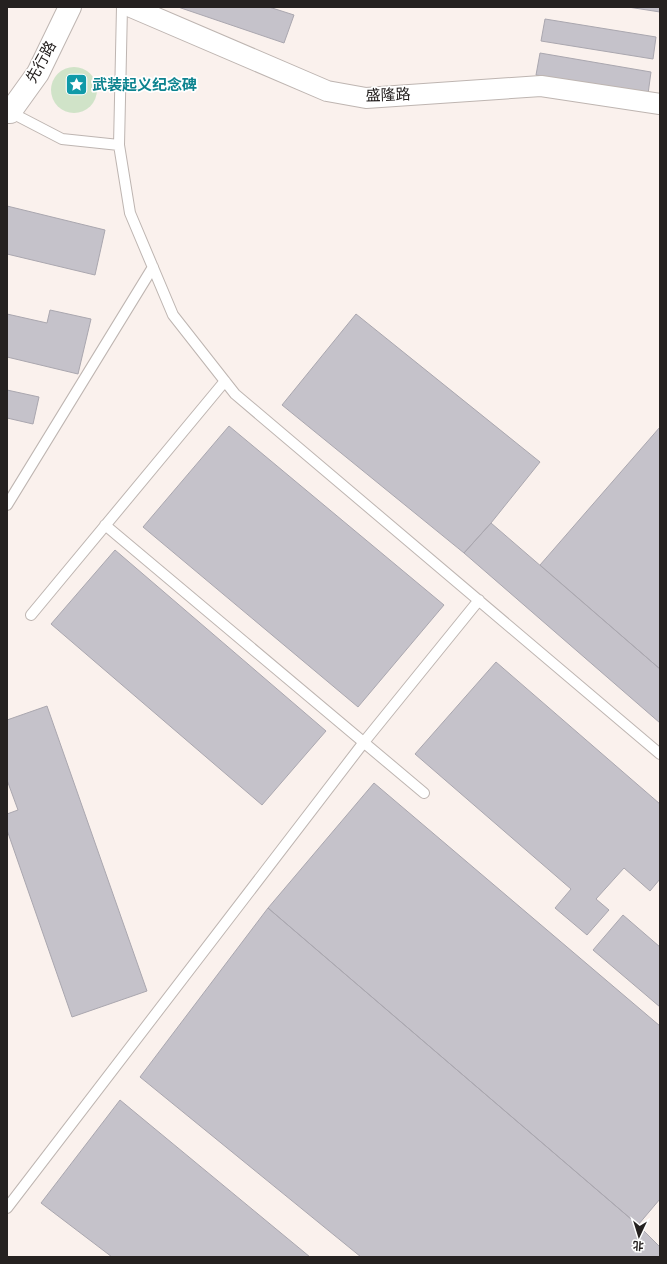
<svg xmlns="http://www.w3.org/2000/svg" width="667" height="1264" font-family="Mulish,'Noto Sans SC',sans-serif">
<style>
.green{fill:#d0e3c8}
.building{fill:#c5c2ca;stroke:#aaa7af}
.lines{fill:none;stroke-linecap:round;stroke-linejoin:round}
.service-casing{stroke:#beb5b1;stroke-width:12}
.minor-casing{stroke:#beb5b1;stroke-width:22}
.tertiary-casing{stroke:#beb5b1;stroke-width:24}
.service{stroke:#fff;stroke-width:10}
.minor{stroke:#fff;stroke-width:20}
.tertiary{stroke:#fff;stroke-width:22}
.labels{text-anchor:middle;stroke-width:3.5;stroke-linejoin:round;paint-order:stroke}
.street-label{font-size:15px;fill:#252120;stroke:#fff}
.culture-label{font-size:15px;font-weight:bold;fill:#0d838f;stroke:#fff;text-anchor:start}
</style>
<rect width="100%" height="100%" fill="#faf1ed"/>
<path class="green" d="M51 90a23 23 0 1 1 46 0a23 23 0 1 1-46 0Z"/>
<path class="building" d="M178 7H269L294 15 284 43Z
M628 7H660V12Z
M545 19 656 37 653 59 541 41Z
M540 53 651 72 648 94 536 75Z
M7 206 105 230 95 275 7 254Z
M50 310 91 319 78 374 7 357V314L47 323Z
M356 314 540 462 491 523 464 553 282 405Z
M7 390 39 397 33 424 7 418Z
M229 426 444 605 358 707 143 527Z
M660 427V669L540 565Z
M491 523 660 669V723L464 553Z
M115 550 326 731 262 805 51 624Z
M496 662 660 804V879L650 891 624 868 596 899 609 910 587 935 555 908 571 889 415 754Z
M47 706 147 991 72 1017 7 830V814L18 810 7 780V720Z
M374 783 660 1026V1199L638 1225 268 908Z
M268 908 638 1225 660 1247V1257H361L140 1077Z
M623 915 660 947V1007L593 950Z
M120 1100 310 1257H112L41 1203Z"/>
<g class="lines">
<defs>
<path id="service" d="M122 7 119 145 130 213 173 315 235 394 660 754
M10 112 62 139 119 145
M7 505 153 267
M105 525 424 793
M31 615 225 381
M7 1208 364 742 479 600"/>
<path id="minor" d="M131 7 327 91 366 98 541 86 660 104"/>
<path id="tertiary" d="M7 112H10L38 73 70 7"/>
</defs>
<use href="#service" class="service-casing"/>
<use href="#minor" class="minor-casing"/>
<use href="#tertiary" class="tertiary-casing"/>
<use href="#service" class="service"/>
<use href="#minor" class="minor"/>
<use href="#tertiary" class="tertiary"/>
</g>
<defs>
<symbol id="sight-square" viewBox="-11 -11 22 22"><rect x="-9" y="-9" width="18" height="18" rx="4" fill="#0f9aa8" stroke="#fff"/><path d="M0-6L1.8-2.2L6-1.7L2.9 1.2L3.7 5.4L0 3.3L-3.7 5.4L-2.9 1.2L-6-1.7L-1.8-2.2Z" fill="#fff"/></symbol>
</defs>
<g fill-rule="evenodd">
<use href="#sight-square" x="64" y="72" width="25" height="25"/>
</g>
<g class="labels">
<g class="street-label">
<text transform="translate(41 62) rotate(-61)" y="5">先行路</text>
<text transform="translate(388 95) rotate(-2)" y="5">盛隆路</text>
</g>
<g class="culture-label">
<text x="92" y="90">武装起义纪念碑</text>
</g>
</g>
<rect width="667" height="1264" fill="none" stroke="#252120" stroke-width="16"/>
<g transform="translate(639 1236) rotate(184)" stroke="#ffffff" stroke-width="3" paint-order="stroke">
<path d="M0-3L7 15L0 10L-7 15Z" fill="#252120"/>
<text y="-6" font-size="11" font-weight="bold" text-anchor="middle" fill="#252120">北</text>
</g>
</svg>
